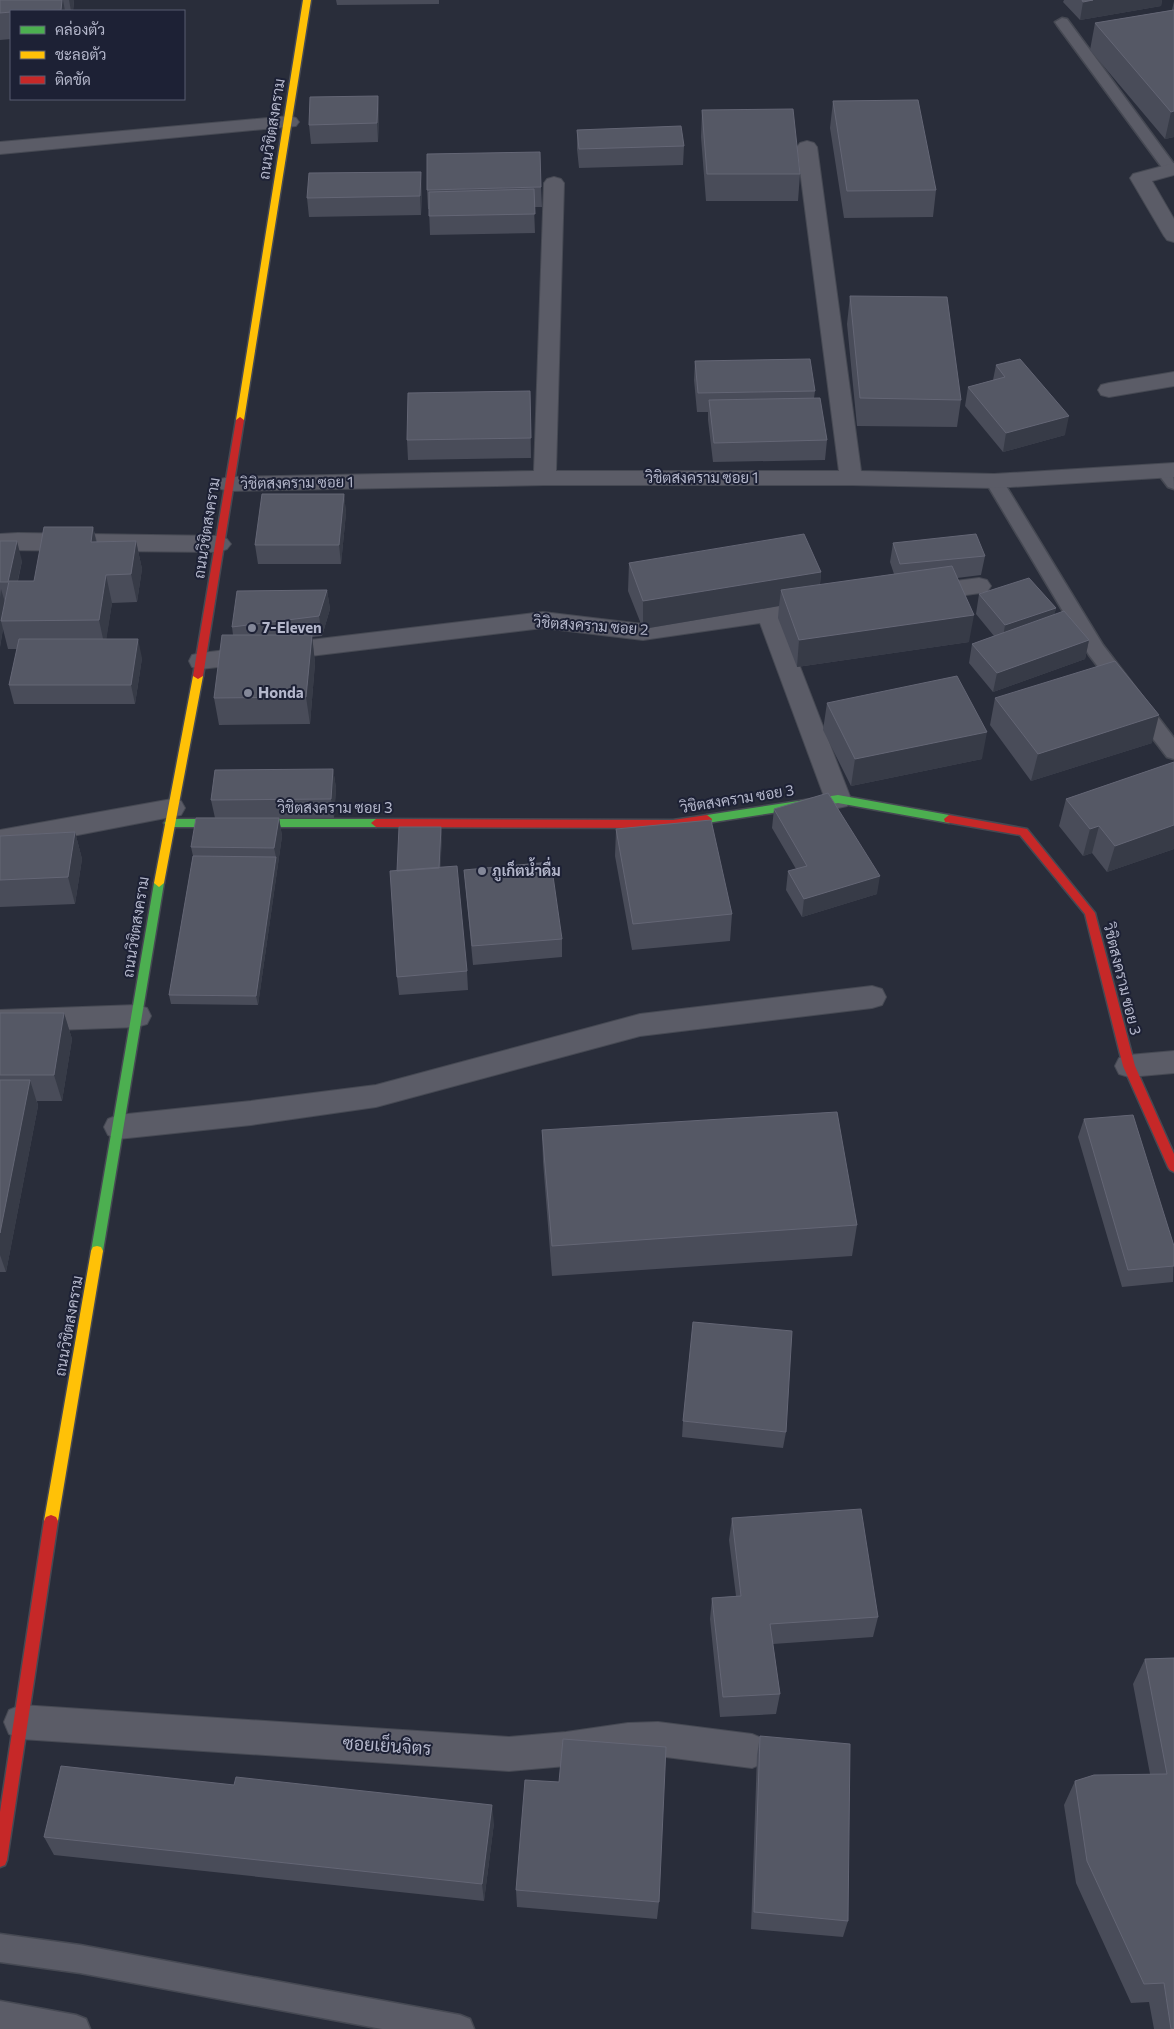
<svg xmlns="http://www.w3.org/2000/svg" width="1174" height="2029" font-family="Commissioner,Sarabun,sans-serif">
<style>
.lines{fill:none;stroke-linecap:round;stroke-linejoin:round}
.lane-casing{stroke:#464953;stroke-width:3}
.street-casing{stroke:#464953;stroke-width:2}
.fast-casing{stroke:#464953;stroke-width:3}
.slow-casing{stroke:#464953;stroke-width:3}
.jam-casing{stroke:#464953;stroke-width:3}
.lane{fill:#5b5c67;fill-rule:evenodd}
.street{fill:#5b5c67;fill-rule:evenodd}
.fast{fill:#4caf50;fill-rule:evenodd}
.slow{fill:#ffc107;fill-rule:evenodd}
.jam{fill:#c62828;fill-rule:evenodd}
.wall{fill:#494c59}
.shaded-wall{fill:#373b47}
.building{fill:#555865;stroke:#646675}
.poi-dot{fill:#838798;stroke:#1d2135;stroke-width:2}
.labels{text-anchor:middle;stroke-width:4;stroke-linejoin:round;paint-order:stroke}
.street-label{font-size:15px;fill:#b4b7cb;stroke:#1d2135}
.poi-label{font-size:15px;font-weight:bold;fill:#b4b7cb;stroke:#1d2135;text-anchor:start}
.near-street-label{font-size:18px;fill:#b4b7cb;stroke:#1d2135}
</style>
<rect width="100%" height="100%" fill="#292d3a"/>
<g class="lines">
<defs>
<path id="lane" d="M1062 18 1067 19 1174 164V174L1166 173 1057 25 1055 22Z
M1165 465C1174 469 1174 478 1174 489L1168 487 1156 471 1159 467Z
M994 475 1000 477 1003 481 1103 645 1174 738V759L1167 757 1089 655 985 481 988 477Z
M0 1934 80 1945 460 2015 470 2019 474 2029H382L80 1973 0 1962Z
M0 2001 76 2015 86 2019 90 2029H0Z"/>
<path id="street" d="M289 116 296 118 299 122 296 126 0 154V142Z
M807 141 814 143 817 147 861 471 994 474 1174 463V477L994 488 851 485H545L229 491 221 489 218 484 221 479 229 477 534 471 544 183 547 179 554 177 561 179 564 183 556 471H839L797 147 800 143Z
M1174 163V175L1152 181 1174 219V242L1167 240 1164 236 1130 178 1133 174Z
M1174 372V386L1109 397 1101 395 1098 390 1101 385 1109 383Z
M18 533 219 536 227 539 231 544 227 549 219 552 0 550V534Z
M979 578 987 580 991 586 987 592 924 601 916 599 912 593 916 587 924 585Z
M815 599 823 601 827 607 823 613 782 620 851 799 847 806 838 808 829 806 825 799 760 623 643 640 543 628 201 669 192 667 189 661 192 655 201 653 543 612 643 624Z
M172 799 181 801 185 808 181 815 0 850V830Z
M872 986 882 989 886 997 882 1005 872 1008 640 1036 376 1107 251 1125 118 1139 108 1135 104 1127 108 1119 118 1115 251 1101 376 1085 640 1014Z
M137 1005 147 1008 151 1016 147 1024 137 1027 0 1032V1010Z
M1174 1051V1073L1129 1077 1119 1074 1115 1066 1119 1058 1129 1055Z
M21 1705 509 1737 566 1732 628 1723 658 1722 752 1734 764 1739 769 1751 764 1763 752 1768 658 1756 628 1757 566 1766 509 1771 21 1739 9 1734 4 1722 9 1710Z"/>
<path id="fast" d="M838 795 949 815 954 819 949 823 838 803 707 823 702 819 707 815Z
M169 819H376L381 823 376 827H169L164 823Z
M159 879 164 883 103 1251 101 1255 97 1256 93 1255 91 1251 154 883Z"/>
<path id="slow" d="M303 0H311L244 420 240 423 236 420Z
M198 673 203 676 164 883 159 887 154 883 193 676Z
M97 1246 101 1247 103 1251 58 1521 56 1525 51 1527 46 1525 44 1521 91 1251 93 1247Z"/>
<path id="jam" d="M240 417 244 420 203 676 198 679 193 676 236 420Z
M707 815 712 819 711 822 673 828 376 827 371 823 376 819 673 820Z
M949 815 1027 829 1095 913 1135 1066 1174 1154V1172L1170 1170 1168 1167 1123 1066 1085 914 1020 835 945 822 944 819Z
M51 1515 56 1517 58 1521 7 1860 5 1865 0 1867V1812L44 1521 46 1517Z"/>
</defs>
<use href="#lane" class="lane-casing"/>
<use href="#street" class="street-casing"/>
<use href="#fast" class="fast-casing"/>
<use href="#slow" class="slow-casing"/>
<use href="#jam" class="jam-casing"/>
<use href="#lane" class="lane"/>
<use href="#street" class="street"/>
<use href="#fast" class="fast"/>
<use href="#slow" class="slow"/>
<use href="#jam" class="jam"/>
</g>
<path class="wall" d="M0 0H74V2L73 11H11V39L0 40Z
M336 0H439V4L337 5Z
M1064 0H1162L1161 6 1080 20 1063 2Z
M1174 1V137L1165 139 1090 50 1095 23 1172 10Z
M378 96 379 114 378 142 311 144 309 125Z
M833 101 936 190 933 217 844 218 830 128Z
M702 110 800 174 798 201H706L701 137Z
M577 130 684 146 683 165 579 168 577 149Z
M541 187 542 207H534L535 233 430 235 429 209H428L427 190Z
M422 191 421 215 309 217 307 198Z
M850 296 961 400 957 427 857 426 847 324Z
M695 361 815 391 814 398 827 440 825 460 713 462 708 420V412H697L694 380Z
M996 365 1065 435 1003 452 965 406 968 387 993 380Z
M530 391 531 458 408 460 407 440Z
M344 494 346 513 341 564H258L255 545Z
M93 527 97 542 136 541 142 569 137 602 112 603 106 639 142 658 135 704H14L9 685 17 649H8L3 629 0 647V541L22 561 18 581H34Z
M893 543 985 556 981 575 957 578 969 642 797 667 778 618 779 606 643 629 628 591 629 563 821 572 820 585 894 574 890 562Z
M327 590 330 609 322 636 312 637 315 663 310 724 219 725 214 698 233 635 232 627Z
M979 594 1056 608 1054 615 1089 640 1085 659 993 692 969 663 972 644 994 636 976 614Z
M995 698 1152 743 1031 781 990 725Z
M827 703 982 759 851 786 823 730Z
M1174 762V849L1107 872 1092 853 1083 856 1059 826 1066 799Z
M333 769 336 788 334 818H279L282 836 258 1005 171 1004 169 995 193 856 191 847 215 818 211 800Z
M774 809 877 894 802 917 786 890 788 871 796 869 772 828Z
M441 827 442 837 440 868 467 971 468 990 399 995 397 977V871Z
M616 829 732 914 730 941 632 950 615 856Z
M75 832 82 859 75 904 0 907V836Z
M464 870 562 939V957L473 965Z
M0 1013H64L72 1039 62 1101H37L38 1106 6 1272H0Z
M1084 1119 1174 1246 1173 1282 1122 1287 1078 1137Z
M542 1130 857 1225 852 1256 552 1276 543 1162Z
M683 1421 786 1432 783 1448 682 1437Z
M732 1518 878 1617 873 1637 773 1644 780 1694 776 1714 720 1717 710 1619 712 1598 736 1596 729 1540Z
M1174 1658V2029H1154L1149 2002 1131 2003 1076 1883 1064 1805 1075 1781 1150 1774 1133 1684 1145 1659Z
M760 1736 848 1921 843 1937 751 1929 757 1755Z
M494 1823 484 1901 54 1855 44 1837Z
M516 1890 659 1902 657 1919 517 1907Z"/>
<path class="shaded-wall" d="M62 0H63L65 11H61Z
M69 0H74L73 11H71Z
M1093 0H1162L1161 6 1080 20 1083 2Z
M378 96 379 114 378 142 377 123Z
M1174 111V137L1165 139 1171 112Z
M421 172 422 191 421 215 420 196Z
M1069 416 1065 435 1003 452 1006 433Z
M344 494 346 513 341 564 339 545Z
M93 527 99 555 91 542Z
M17 541 22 561 13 601 8 582Z
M136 541 142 569 137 602 131 574Z
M821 572 818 599 781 590 779 606 643 629V601Z
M106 575 112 603 105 648 99 620Z
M1 589 7 609 1 621 3 629 0 647V598Z
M327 590 330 609 322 636 319 616Z
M1056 608 1051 627 1002 644 1005 625Z
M974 615 969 642 797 667 799 640Z
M312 635 315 663 310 724 306 697Z
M138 639 142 658 135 704 131 685Z
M1089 640 1085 659 993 692 997 673Z
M1159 715 1152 743 1031 781 1038 754Z
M987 732 982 759 851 786 855 759Z
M333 769 336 788 334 818 331 799Z
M279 818 282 836 258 1005 256 996 276 857 274 848Z
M1174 825V849L1107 872 1115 846Z
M1099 826 1092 853 1083 856 1090 829Z
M441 827 442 837 440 884 439 874Z
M75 832 82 859 75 904 68 877Z
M880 876 877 894 802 917 804 899Z
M64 1013 72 1039 62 1101 54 1075Z
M30 1080 38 1106 6 1272 0 1255V1233Z
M492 1805 494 1823 484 1901 482 1884Z"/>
<path class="building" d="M0 0H62L61 10 11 11V12L0 13Z
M1082 0H1093L1083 2Z
M1174 10V111L1171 112 1095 23Z
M378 96 377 123 309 125 310 97Z
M918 100 936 190 847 191 833 101Z
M793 109 800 174H707L702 110Z
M681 126 684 146 579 149 577 130Z
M540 152 541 187 427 190V154Z
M421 172 420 196 307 198 309 173Z
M534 189 535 214 429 216V192Z
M850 296 947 297 961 400 860 398Z
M810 359 815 391 698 393 695 361Z
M1020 359 1069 416 1006 433 968 387 1005 377 996 365Z
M530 391 531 438 407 440 408 393Z
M820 398 827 440 714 443 709 400Z
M262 494H344L339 545H255Z
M44 527H93L91 542 136 541 131 574 106 575 99 620 1 621 9 581H34Z
M804 534 821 572 643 601 629 563Z
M976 534 985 556 900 564 893 543Z
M0 541H17L8 582H0Z
M952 566 974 615 799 640 781 590Z
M1029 578 1056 608 1005 625 979 594Z
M327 590 319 616 232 627 237 591Z
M1064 611 1089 640 997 673 972 644Z
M222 635H312L306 697 214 698Z
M19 639H138L131 685H9Z
M1115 661 1159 715 1038 754 995 698Z
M957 676 987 732 855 759 827 703Z
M1174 762V825L1115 846 1099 826 1090 829 1066 799Z
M333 769 331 799 211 800 215 770Z
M828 793 880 876 804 899 788 871 807 866 774 809Z
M196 818H279L274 848 191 847Z
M711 820 732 914 633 924 616 829Z
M399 827H441L439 868 397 871Z
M75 832 68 877 0 880V836Z
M193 856 276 857 256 996 169 995Z
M551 862 562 939 472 946 464 870Z
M457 866 467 971 397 977 390 871Z
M0 1013H64L54 1075H0Z
M0 1080H30L0 1233Z
M837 1112 857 1225 552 1246 542 1130Z
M1133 1115 1174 1246V1266L1128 1270 1084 1119Z
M693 1322 792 1331 786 1432 683 1421Z
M861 1509 878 1617 770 1624 780 1694 723 1697 712 1598 741 1596 732 1518Z
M1174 1658V2029H1171L1164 1983 1144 1984 1087 1861 1075 1781 1094 1775 1167 1774 1145 1659Z
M760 1736 850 1744 848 1921 754 1912Z
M563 1739 666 1747 659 1902 516 1890 525 1780 559 1782Z
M61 1766 234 1785 236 1777 492 1805 482 1884 44 1837Z"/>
<g class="poi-dot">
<circle cx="252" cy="628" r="5"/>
<circle cx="248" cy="693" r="5"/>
<circle cx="482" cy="871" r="5"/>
</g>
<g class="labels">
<g class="street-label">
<text transform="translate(272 129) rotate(-81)" y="5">ถนนวิชิตสงคราม</text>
<text x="702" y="483">วิชิตสงคราม ซอย 1</text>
<text transform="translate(297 483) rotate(-1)" y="5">วิชิตสงคราม ซอย 1</text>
<text transform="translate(207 528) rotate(-81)" y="5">ถนนวิชิตสงคราม</text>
<text transform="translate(591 626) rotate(4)" y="5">วิชิตสงคราม ซอย 2</text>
<text transform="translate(737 799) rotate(-9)" y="5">วิชิตสงคราม ซอย 3</text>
<text x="335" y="813">วิชิตสงคราม ซอย 3</text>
<text transform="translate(136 927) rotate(-81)" y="5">ถนนวิชิตสงคราม</text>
<text transform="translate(1122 979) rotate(76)" y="5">วิชิตสงคราม ซอย 3</text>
<text transform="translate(69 1326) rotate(-80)" y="5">ถนนวิชิตสงคราม</text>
</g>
<g class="poi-label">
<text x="262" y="633">7-Eleven</text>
<text x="258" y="698">Honda</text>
<text x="492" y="876">ภูเก็ตน้ำดื่ม</text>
</g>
<g class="near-street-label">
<text transform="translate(387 1746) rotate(4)" y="6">ซอยเย็นจิตร</text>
</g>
</g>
<rect x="10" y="10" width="175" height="90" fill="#1d2135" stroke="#595d71"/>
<rect x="20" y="26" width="25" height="8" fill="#4caf50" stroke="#595d71"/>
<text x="55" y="35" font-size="15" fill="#b4b7cb">คล่องตัว</text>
<rect x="20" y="51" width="25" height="8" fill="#ffc107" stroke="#595d71"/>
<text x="55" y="60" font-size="15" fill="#b4b7cb">ชะลอตัว</text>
<rect x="20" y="76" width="25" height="8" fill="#c62828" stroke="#595d71"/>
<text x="55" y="85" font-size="15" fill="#b4b7cb">ติดขัด</text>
</svg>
